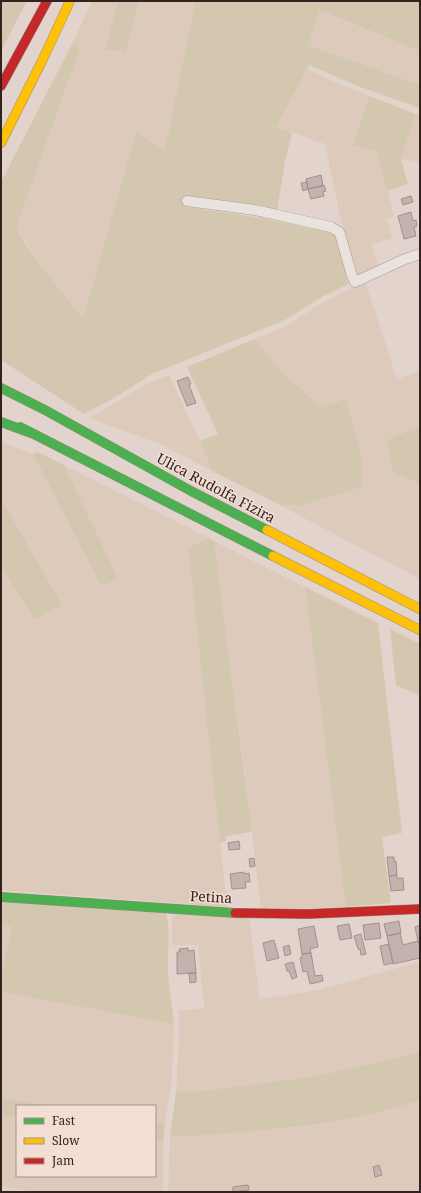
<svg xmlns="http://www.w3.org/2000/svg" width="421" height="1193" font-family="'Noto Serif',serif">
<style>
.farmland{fill:#ddcabb}
.green{fill:#d4c7af}
.building{fill:#c5b1ad;stroke:#a2908c}
.lines{fill:none;stroke-linecap:round;stroke-linejoin:round}
.street-casing{stroke:#a79a96;stroke-width:11}
.fast-casing{stroke:#978a85;stroke-width:10}
.slow-casing{stroke:#978a85;stroke-width:10}
.jam-casing{stroke:#978a85;stroke-width:10}
.street{stroke:#eae2dd;stroke-width:10}
.fast{stroke:#4caf50;stroke-width:9}
.slow{stroke:#ffc107;stroke-width:9}
.jam{stroke:#c62828;stroke-width:9}
.labels{text-anchor:middle;stroke-width:3;stroke-linejoin:round;paint-order:stroke}
.street-label{font-size:14px;fill:#35211e;stroke:#f3ded3}
</style>
<rect width="100%" height="100%" fill="#e2d4cc"/>
<path class="farmland" d="M92 1H118L105 50 126 52 139 1H195L165 150 136 132 83 319 57 286 18 232 19 220 80 48 72 44Z
M318 10 420 51V85L308 45Z
M306 68 336 83 369 96 353 145 377 152 394 216 387 219 392 238 372 244 379 269 358 277 355 275 340 216 325 144 276 127Z
M416 114H420V162L401 159Z
M365 281 397 379 420 371V426L387 441 392 472 420 484V579L279 505 300 506 362 487 361 454 322 408 282 372 255 339 288 325 315 307Z
M169 375 200 441 212 471 160 444 89 418 150 382Z
M1 442 33 454 101 586 117 578 64 465 209 538 188 547 227 907 1 890V565L34 618 62 605 1 498Z
M214 541 305 587 346 907 261 909 245 774Z
M175 912 249 918 260 999 314 991 420 962V1052L317 1076 201 1091 176 1092 179 1038V1011L204 1008 198 945H172V918Z
M1 925 12 927 1 976Z
M1 992 174 1024 172 1077 165 1124 155 1122V1106H53L1 1098Z
M420 1101V1192H168L170 1137 282 1129 321 1124 387 1110Z
M1 1115 17 1118V1176H155V1141L163 1143V1192H33L1 1186Z"/>
<path class="green" d="M1 1H27L1 51Z
M118 1H139L126 52 105 50Z
M195 1H420V51L319 10 308 45 420 85V108L360 87 309 65 276 127 292 133 285 162 277 211 228 201 188 196 187 207 261 218 331 233 337 238 348 284 322 297 285 320 152 374 114 398 84 414 1 360V182L72 44 80 48 19 220 18 232 24 242 57 286 83 319 136 132 165 150Z
M369 96 416 114 401 159 408 184 387 191 377 152 353 145Z
M255 339 282 372 322 408 346 399 361 454 362 487 300 506 280 505 212 471 200 441 218 434 187 367Z
M420 426V484L392 472 387 440Z
M38 452 64 465 118 579 101 586 33 454Z
M1 498 62 605 34 619 1 565Z
M209 538 214 541 252 832 226 836V841L220 843 188 547Z
M305 587 378 623 402 833 382 837 391 903 346 907Z
M390 629 420 644V696L396 685Z
M1 902 165 912C172 929 167 950 168 968 168 987 173 1006 174 1024L1 992V976L12 927 1 925Z
M420 1052V1101C387 1110 353 1119 319 1124 270 1131 220 1134 170 1137L176 1092 201 1091 317 1076Z
M1 1098 53 1106H17V1118L1 1115Z
M155 1122 165 1124 163 1143 155 1141Z"/>
<path class="building" d="M321 175 323 186 308 189 306 179Z
M307 182 308 189 303 191 301 183Z
M324 185 326 191 323 192 324 196 311 199 308 189Z
M411 196 413 202 403 205 401 199Z
M411 212 413 221 416 220 417 226 414 227 416 236 404 239 398 216Z
M188 377 191 384 189 385 196 403 187 406 177 381Z
M239 841 240 849 229 850 228 843Z
M387 857H394V862L396 861 397 875 389 876Z
M254 858 255 866 250 867 249 859Z
M244 872V874L249 873 250 882H245L246 888 232 889 230 874Z
M397 875V878H403L404 890 391 891 389 876Z
M399 921 401 933 387 936 384 924Z
M379 923 381 938 365 940 363 925Z
M349 924 352 938 340 940 337 926Z
M420 925V944L419 945 415 927Z
M314 926 318 947 310 949 311 953 302 954 298 929Z
M400 933 403 945 418 941 420 946V958L393 964 387 936Z
M361 934 366 954 361 955 360 949H358L354 936Z
M274 940 279 958 267 961 263 943Z
M389 944 393 963 384 965 380 946Z
M289 945 291 954 285 956 283 947Z
M188 948V951L194 950 196 973 177 974V952H180L179 949Z
M311 953 315 976 322 975 323 981 310 984 307 971 303 972 300 958 302 957V954Z
M293 962 297 977 292 979 289 971H287L285 964Z
M189 973H196V982L190 983Z
M379 1165 382 1175 375 1177 373 1167Z
M248 1185 249 1190 233 1192V1187Z"/>
<g class="lines">
<defs>
<path id="street" d="M187 201 255 210 331 227 339 232 340 234 352 276 355 282 405 259 420 254"/>
<path id="fast" d="M1 388 45 410 191 491 267 530
M1 422 31 433
M20 427 273 556
M1 897 235 913"/>
<path id="slow" d="M1 143 42 61 70 1
M267 530 420 609
M273 556 420 630"/>
<path id="jam" d="M1 86 47 1
M235 913 308 914 420 909"/>
</defs>
<use href="#street" class="street-casing"/>
<use href="#fast" class="fast-casing"/>
<use href="#slow" class="slow-casing"/>
<use href="#jam" class="jam-casing"/>
<use href="#street" class="street"/>
<use href="#fast" class="fast"/>
<use href="#slow" class="slow"/>
<use href="#jam" class="jam"/>
</g>
<g class="labels">
<g class="street-label">
<text transform="translate(216 488) rotate(28)" y="5">Ulica Rudolfa Fizira</text>
<text transform="translate(211 897) rotate(3)" y="5">Petina</text>
</g>
</g>
<rect width="421" height="1193" fill="none" stroke="#35211e" stroke-width="4"/>
<rect x="16" y="1105" width="140" height="72" fill="#f3ded3" stroke="#a7928b"/>
<rect x="24" y="1118" width="20" height="6" fill="#4caf50" stroke="#a7928b"/>
<text x="52" y="1125" font-size="12" fill="#35211e">Fast</text>
<rect x="24" y="1138" width="20" height="6" fill="#ffc107" stroke="#a7928b"/>
<text x="52" y="1145" font-size="12" fill="#35211e">Slow</text>
<rect x="24" y="1158" width="20" height="6" fill="#c62828" stroke="#a7928b"/>
<text x="52" y="1165" font-size="12" fill="#35211e">Jam</text>
</svg>
